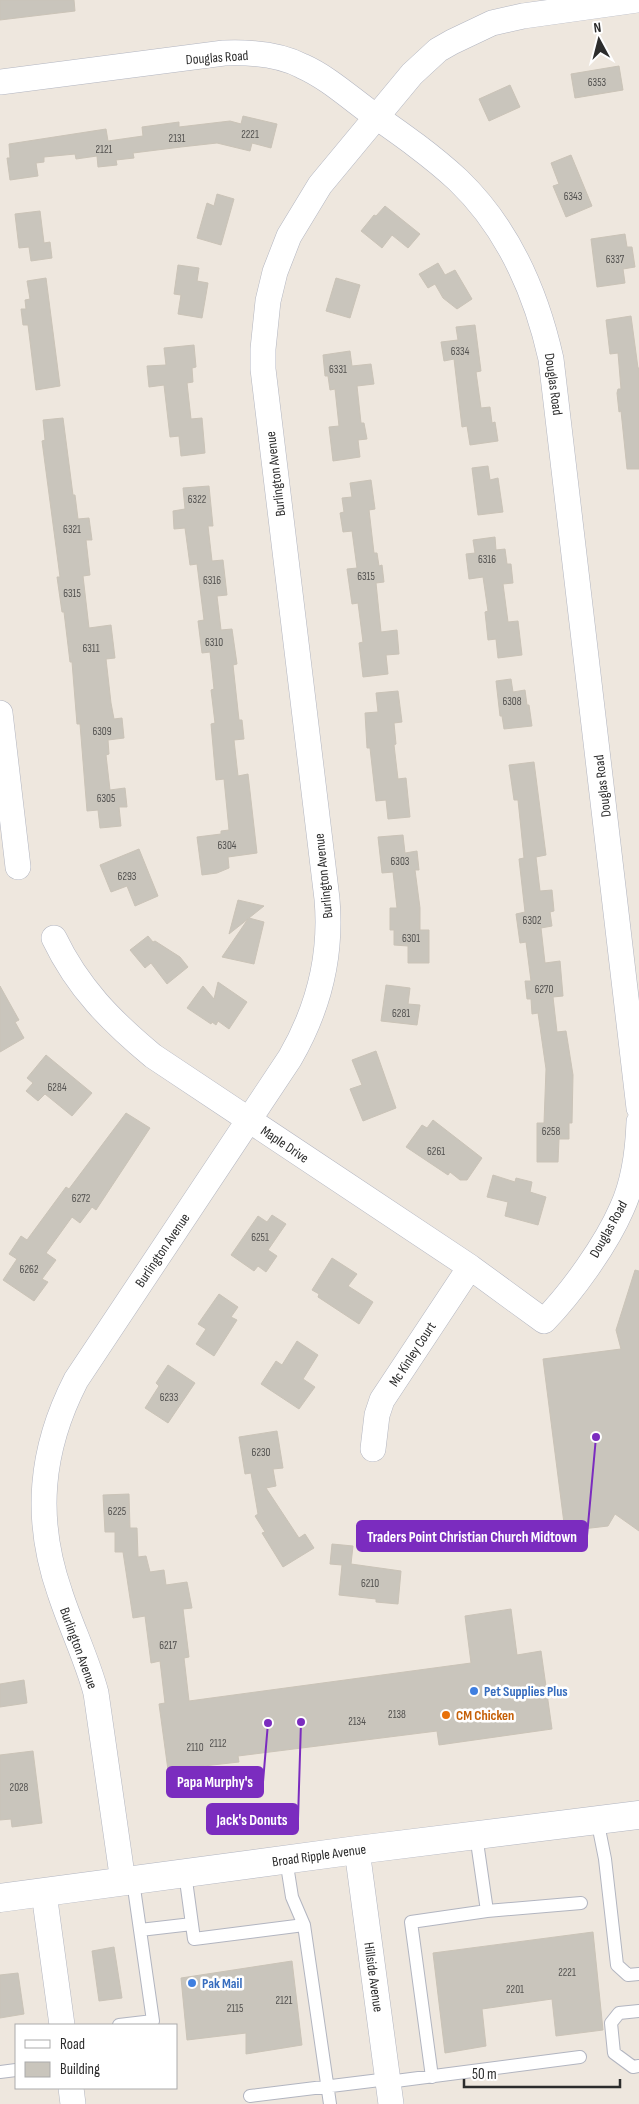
<svg xmlns="http://www.w3.org/2000/svg" width="639" height="2104" font-family="'Sofia Sans Condensed',sans-serif">
<style>
.building{fill:#c9c5bc;stroke:#cac3b7}
.lines{fill:none;stroke-linecap:round;stroke-linejoin:round}
.service-casing{stroke:#b2b5c0;stroke-width:14}
.minor-casing{stroke:#b2b5c0;stroke-width:26}
.tertiary-casing{stroke:#b2b5c0;stroke-width:29}
.service{stroke:#fff;stroke-width:12}
.minor{stroke:#fff;stroke-width:25}
.tertiary{stroke:#fff;stroke-width:28}
.shop-dot{fill:#3f7fe0;stroke:#fff;stroke-width:2}
.food-dot{fill:#e8710a;stroke:#fff;stroke-width:2}
.labels{text-anchor:middle;stroke-width:5;stroke-linejoin:round;paint-order:stroke}
.number-label{font-size:11px;fill:#535250}
.street-label{font-size:14px;fill:#2c2c2c;stroke:#fff}
.shop-label{font-size:14px;font-weight:bold;fill:#366cbe;stroke:#fff;text-anchor:start}
.food-label{font-size:14px;font-weight:bold;fill:#c56008;stroke:#fff;text-anchor:start}
.leader{fill:none;stroke:#7b2cbf;stroke-width:2}
.callout-dot{fill:#7b2cbf;stroke:#fff;stroke-width:2}
.callout{fill:#7b2cbf;stroke:#7b2cbf;stroke-width:2}
.callout-label{font-size:15px;text-anchor:middle;font-weight:bold;fill:#fff}
</style>
<rect width="100%" height="100%" fill="#eee7de"/>
<path class="building" d="M0 0H74L75 11 0 20Z
M619 66 623 90 575 98 571 74Z
M510 85 520 107 489 121 479 99Z
M243 116 277 124 271 148 252 143 250 151 217 143 181 147 133 153 134 158 116 160 117 165 98 167 97 156 76 159 75 154 44 157V162L36 163 38 176 10 180 7 158H10L9 144 106 129 108 141 143 136 142 127 179 122V127L230 121 241 124Z
M571 155 592 206 566 217 553 186 559 184 551 163Z
M217 194 234 199 221 245 197 238 207 203 214 206Z
M385 206 420 234 408 248 392 235 382 248 361 231 374 215 376 216Z
M40 211 44 243 50 242 52 258 31 261 29 247 19 248 15 214Z
M625 234 627 247H632L635 267 623 269 625 283 597 287 591 239Z
M438 263 445 275 455 270 472 299 457 309 443 298 435 284 428 288 419 274Z
M178 265 199 268 197 281 208 283 202 318 178 314 181 295 174 294Z
M46 278 60 386 36 390 28 325H23L21 309H26L25 300 30 299 27 281Z
M336 278 360 285 350 318 326 311Z
M631 316 638 368H639V469H627L621 411 619 412 617 393 618 389H621L618 353 610 354 606 320Z
M475 325 481 371 476 372 481 408 490 407 492 423 495 422 498 441 470 445 467 426 462 427 454 359 444 361 441 342 458 340 456 327Z
M194 345 196 367 192 368 193 382 187 383 191 419 202 418 205 453 181 456 179 436 170 437 164 385 149 387 147 366 166 365 164 348Z
M350 351 352 366 371 364 374 384 357 386 361 423H364L367 439 358 440 360 457 333 461 329 427 339 426 335 389 330 390 328 376H325L323 355Z
M63 418 73 495H75L78 519 89 518 92 540H86L90 575 83 576 89 628 111 625 115 658 106 659 111 703 114 719 122 718 124 738 108 740 109 754 106 755 110 790 125 788 127 807H119L121 826 100 828 98 810 87 811 80 724H77L72 662H70L64 612H62L57 577H60L42 441 45 440 43 420Z
M488 466 490 480 498 478 503 512 478 515 472 468Z
M371 480 375 509 369 510 374 553H377L379 566 382 565 384 582 376 583 381 632 397 630 399 654 386 655 388 674 363 677 359 643 363 642 358 603 352 604 347 569 357 568 352 531 343 532 340 513 344 512 342 498 352 497 350 483Z
M209 486 213 526H208L212 561 223 560 227 595 217 596 221 630 232 629 237 664 233 665 239 720H242L244 739 234 740 238 776 248 774 257 853 228 857 229 868 217 873 202 875 197 837 221 834V831L229 830 224 779 216 780 211 724 215 723 211 690 214 689 210 652 202 653 198 621 204 620 197 564 190 565 185 528 174 529 173 511 185 509 183 488Z
M495 537 496 550 505 549 507 564H511L513 583 503 584 508 622 518 621 522 655 498 658 496 639 488 640 485 612 488 611 483 577 469 579 466 554 475 553 473 540Z
M511 679 513 692 525 690 527 705H529L532 726 504 729 502 716H500L496 681Z
M398 691 402 722 394 723 396 744 394 745 398 779 406 778 410 817 388 819 386 800 376 801 370 748H367L365 713 378 712 376 693Z
M534 762 546 855 536 857 540 891 552 890 554 911 550 912 552 926 541 928 545 963 560 961 563 996 553 997 557 1032 566 1031 573 1075 572 1123H569V1139H559L558 1162H537V1123H544L546 1069 538 1013 532 1014 531 999H527L525 981H531L526 942 520 943 516 914 525 912 519 859 524 858 518 800H514L509 765Z
M403 835 405 853 417 851 419 870H415L420 908V930H429V963H408V946L394 945V930H390V908H397L393 872 382 873 378 837Z
M139 849 158 896 135 906 127 886 111 892 100 865Z
M238 900 264 906 249 918 264 922 254 964 222 957 248 919 229 934Z
M148 936 153 942 155 941 180 957 188 967 167 984 151 963 145 968 130 950Z
M218 982 247 1002 229 1029 218 1021 216 1025 212 1022 211 1024 187 1008 203 986 214 999Z
M386 985 410 988 408 1004 420 1005 417 1025 381 1021Z
M0 986 19 1020 15 1022 24 1038 0 1052Z
M376 1051 396 1108 363 1121 350 1089 362 1085 352 1060Z
M46 1055 92 1093 72 1116 45 1094 38 1101 26 1091 33 1083 27 1078Z
M126 1113 150 1128 96 1210 92 1207 80 1223 72 1217 46 1253 56 1260 42 1279 48 1282 34 1301 3 1280 17 1259 9 1254 21 1236 27 1240 66 1187 69 1189Z
M433 1120 482 1158 467 1180H460L450 1172 448 1175 406 1147 422 1125 427 1128Z
M493 1175 515 1182 516 1178 532 1182 530 1192 546 1197 538 1225 505 1216 508 1202 487 1197Z
M272 1215 286 1224 268 1250 277 1256 266 1272 258 1266 254 1271 231 1255 258 1216 267 1222Z
M332 1258 357 1274 348 1286 373 1302 359 1324 318 1297 319 1294 312 1290Z
M635 1270 639 1271V1531L615 1514 608 1526 565 1531 543 1359 621 1349 616 1330Z
M219 1294 238 1307 231 1317 237 1320 214 1356 196 1344 206 1329 198 1324Z
M297 1341 318 1355 303 1379 315 1387 299 1409 261 1384 276 1361 282 1365Z
M168 1365 195 1383 168 1423 145 1408 159 1386 156 1383Z
M277 1431 283 1468 273 1469 276 1486 266 1488 299 1538 305 1534 314 1548 283 1567 262 1533 265 1532 255 1516 258 1514 251 1473 245 1474 239 1437Z
M129 1494 130 1528H137L138 1557 146 1556 150 1572 164 1570 166 1585 187 1582 192 1608 183 1609 189 1657 184 1658 189 1701 471 1663 465 1616 511 1609 517 1655 541 1651 552 1729 439 1745 437 1731 238 1756 239 1762 168 1770 159 1704 165 1703 160 1661 151 1663 145 1616 133 1618 123 1552H115V1532H105L103 1495Z
M332 1544 353 1546 351 1564 401 1571 398 1604 376 1602V1599L339 1595 342 1565 330 1564Z
M24 1680 27 1703 0 1707V1684Z
M33 1751 42 1823 12 1827 11 1819 0 1820V1755Z
M593 1932 603 2030 556 2036 552 1999 482 2009 486 2046 445 2053 433 1953Z
M114 1947 122 1998 99 2001 92 1951Z
M292 1961 302 2045 246 2054V2033L187 2040 181 1978Z
M18 1973 24 2014 0 2018V1975Z"/>
<g class="lines">
<defs>
<path id="service" d="M597 1819 605 1859 617 1965 628 1975 639 1974
M476 1835 487 1911
M286 1859 292 1897 304 1925 330 2104
M185 1873 194 1939 304 1925
M140 1930 192 1924
M639 2011 619 2013 611 2023 614 2053 633 2067 639 2066
M119 2025 153 2021 133 1881
M0 2072 16 2070
M432 2077 411 1922 487 1911 581 1903
M388 2082 580 2057
M250 2096 388 2079"/>
<path id="minor" d="M0 82 224 53C250 52 279 54 302 66 327 77 349 97 371 113 401 134 431 155 458 180 508 228 536 292 551 359L639 1108
M0 713 18 867
M54 938C78 988 111 1021 153 1056L470 1267 544 1321C572 1292 606 1245 622 1208 634 1182 638 1150 639 1122
M373 1449 377 1415 382 1400 470 1267
M357 1850 391 2104
M123 1882 96 1693C87 1659 71 1627 60 1593 34 1519 40 1450 76 1380L290 1058C319 1008 332 956 327 899L263 369V349L268 301 275 272 289 236 320 185 412 74 438 50 452 42 492 23 523 16 637 0
M44 1893 62 2025
M71 2088 73 2104"/>
<path id="tertiary" d="M0 1898 357 1850 639 1815"/>
</defs>
<use href="#service" class="service-casing"/>
<use href="#minor" class="minor-casing"/>
<use href="#tertiary" class="tertiary-casing"/>
<use href="#service" class="service"/>
<use href="#minor" class="minor"/>
<use href="#tertiary" class="tertiary"/>
</g>
<g class="shop-dot">
<circle cx="474" cy="1691" r="5"/>
<circle cx="192" cy="1983" r="5"/>
</g>
<circle class="food-dot" cx="446" cy="1715" r="5"/>
<g class="labels">
<g class="number-label">
<text x="597" y="86">6353</text>
<text x="250" y="138">2221</text>
<text x="177" y="142">2131</text>
<text x="104" y="153">2121</text>
<text x="573" y="200">6343</text>
<text x="615" y="263">6337</text>
<text x="460" y="355">6334</text>
<text x="338" y="373">6331</text>
<text x="197" y="503">6322</text>
<text x="72" y="533">6321</text>
<text x="487" y="563">6316</text>
<text x="366" y="580">6315</text>
<text x="212" y="584">6316</text>
<text x="72" y="597">6315</text>
<text x="214" y="646">6310</text>
<text x="91" y="652">6311</text>
<text x="512" y="705">6308</text>
<text x="102" y="735">6309</text>
<text x="106" y="802">6305</text>
<text x="227" y="849">6304</text>
<text x="400" y="865">6303</text>
<text x="127" y="880">6293</text>
<text x="532" y="924">6302</text>
<text x="411" y="942">6301</text>
<text x="544" y="993">6270</text>
<text x="401" y="1017">6281</text>
<text x="57" y="1091">6284</text>
<text x="551" y="1135">6258</text>
<text x="436" y="1155">6261</text>
<text x="81" y="1202">6272</text>
<text x="260" y="1241">6251</text>
<text x="29" y="1273">6262</text>
<text x="169" y="1401">6233</text>
<text x="261" y="1456">6230</text>
<text x="117" y="1515">6225</text>
<text x="370" y="1587">6210</text>
<text x="168" y="1649">6217</text>
<text x="397" y="1718">2138</text>
<text x="357" y="1725">2134</text>
<text x="218" y="1747">2112</text>
<text x="195" y="1751">2110</text>
<text x="19" y="1791">2028</text>
<text x="567" y="1976">2221</text>
<text x="515" y="1993">2201</text>
<text x="284" y="2004">2121</text>
<text x="235" y="2012">2115</text>
</g>
<g class="street-label">
<text transform="translate(217 57) rotate(-4)" y="5">Douglas Road</text>
<text transform="translate(554 384) rotate(82)" y="5">Douglas Road</text>
<text transform="translate(275 474) rotate(-97)" y="5">Burlington Avenue</text>
<text transform="translate(602 786) rotate(-97)" y="5">Douglas Road</text>
<text transform="translate(323 876) rotate(-96)" y="5">Burlington Avenue</text>
<text transform="translate(285 1144) rotate(34)" y="5">Maple Drive</text>
<text transform="translate(608 1229) rotate(-61)" y="5">Douglas Road</text>
<text transform="translate(162 1250) rotate(-56)" y="5">Burlington Avenue</text>
<text transform="translate(412 1354) rotate(-57)" y="5">Mc Kinley Court</text>
<text transform="translate(79 1648) rotate(70)" y="5">Burlington Avenue</text>
<text transform="translate(319 1855) rotate(-8)" y="5">Broad Ripple Avenue</text>
<text transform="translate(374 1977) rotate(82)" y="5">Hillside Avenue</text>
</g>
<g class="shop-label">
<text x="484" y="1696">Pet Supplies Plus</text>
<text x="202" y="1988">Pak Mail</text>
</g>
<g class="food-label">
<text x="456" y="1720">CM Chicken</text>
</g>
</g>
<path class="leader" d="M596 1437L587 1536M268 1723L263 1782M301 1722L298 1819"/>
<g class="callout-dot">
<circle cx="596" cy="1437" r="5"/>
<circle cx="268" cy="1723" r="5"/>
<circle cx="301" cy="1722" r="5"/>
</g>
<g class="callout">
<rect x="357" y="1521" width="230" height="30" rx="5"/>
<rect x="167" y="1767" width="96" height="30" rx="5"/>
<rect x="207" y="1804" width="91" height="30" rx="5"/>
</g>
<g class="callout-label">
<text x="472" y="1542">Traders Point Christian Church Midtown</text>
<text x="215" y="1787">Papa Murphy's</text>
<text x="252" y="1825">Jack's Donuts</text>
</g>
<rect x="15" y="2024" width="162" height="65" fill="#ffffff" stroke="#ababab"/>
<rect x="25" y="2040" width="25" height="8" fill="#ffffff" stroke="#ababab"/>
<text x="60" y="2049" font-size="15" fill="#2c2c2c">Road</text>
<rect x="25" y="2062" width="25" height="15" fill="#c9c5bc" stroke="#ababab"/>
<text x="60" y="2074" font-size="15" fill="#2c2c2c">Building</text>
<g transform="translate(599 40) rotate(353)" stroke="#ffffff" stroke-width="4" paint-order="stroke">
<path d="M0-4L9 19L0 12L-9 19Z" fill="#2c2c2c"/>
<text y="-8" font-size="14" font-weight="bold" text-anchor="middle" fill="#2c2c2c">N</text>
</g>
<path d="M464 2079v8h156v-8" fill="none" stroke="#2c2c2c" stroke-width="2.5"/>
<text x="472" y="2079" font-size="15" fill="#2c2c2c" stroke="#ffffff" stroke-width="4" paint-order="stroke">50 m</text>
</svg>
